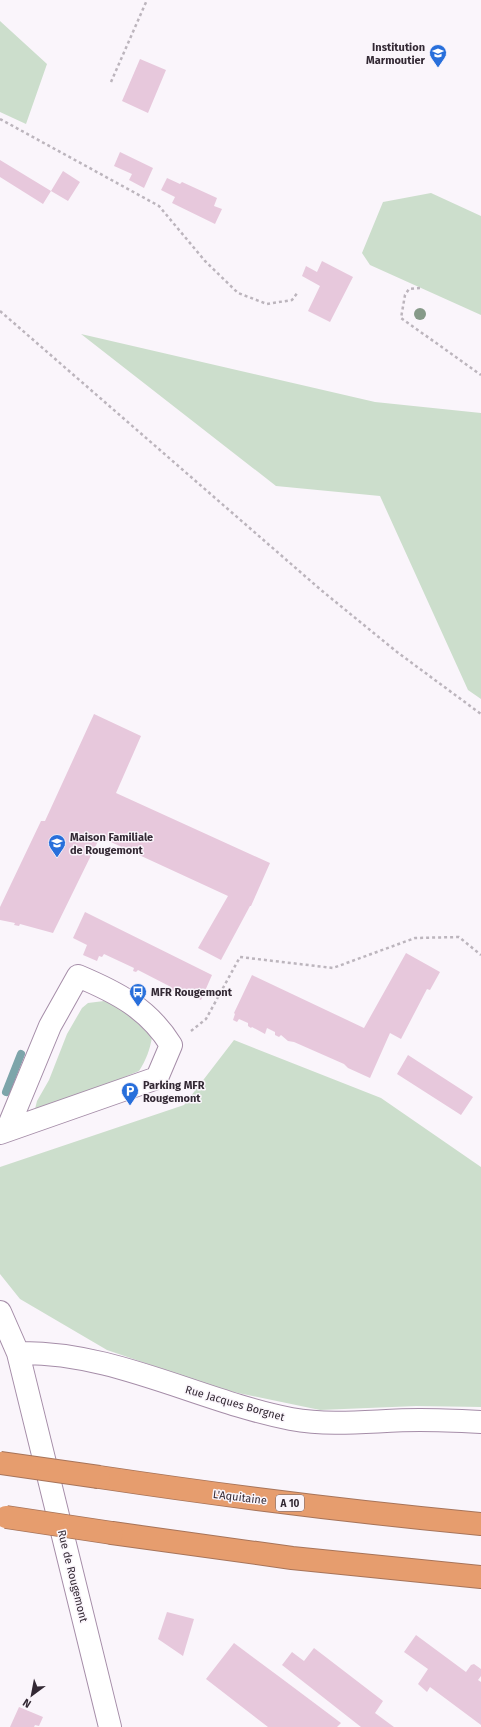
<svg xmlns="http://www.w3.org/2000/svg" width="481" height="1727" font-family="'Fira Sans',sans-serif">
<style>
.green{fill:#ccdecc}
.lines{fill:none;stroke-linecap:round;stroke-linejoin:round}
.stream{stroke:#7da5aa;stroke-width:8}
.building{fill:#e7c8dc}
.minor-casing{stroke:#a58da8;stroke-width:24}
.motorway-casing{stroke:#a7745a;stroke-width:24}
.path{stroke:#bcb5bd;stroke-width:2.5;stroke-dasharray:3 3;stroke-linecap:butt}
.minor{stroke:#fff;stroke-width:22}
.motorway{stroke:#e69d6e;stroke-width:22}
.motorway-bridge-casing{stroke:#a7745a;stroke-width:24;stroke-linecap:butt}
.motorway-bridge{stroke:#e69d6e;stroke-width:22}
.tree{fill:#869a89}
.labels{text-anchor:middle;stroke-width:3;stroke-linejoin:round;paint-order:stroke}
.shield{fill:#faf5fb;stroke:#6f6670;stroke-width:1}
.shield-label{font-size:10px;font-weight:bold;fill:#332934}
.poi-label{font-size:11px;font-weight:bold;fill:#332934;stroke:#faf5fb;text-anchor:start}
.street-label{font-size:11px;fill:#332934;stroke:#faf5fb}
</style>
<rect width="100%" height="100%" fill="#faf5fb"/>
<path class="green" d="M0 21 47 64 26 124 0 112Z
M431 193 481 216V315L370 265 362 253 383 202Z
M81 334 375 402 481 413V699L468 690 380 496 276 486Z
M104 1001C123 1006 140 1021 152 1037 150 1050 146 1060 139 1071L40 1112 35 1109 37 1101 49 1080 67 1034 82 1008 88 1003Z
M234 1040 381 1098 481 1167V1407L416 1406 320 1410 224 1390 107 1350 20 1299 0 1274V1167L184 1105Z"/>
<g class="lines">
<path class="stream" d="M6 1092 21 1054"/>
</g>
<path class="building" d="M140 59 166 70 148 113 122 101Z
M120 152 153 168 144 188 129 180 132 174 114 166Z
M0 160 51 191 43 204 0 177Z
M63 171 80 182 68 201 51 191Z
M167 178 180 184 182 182 217 198 214 206 222 209 215 224 172 203 175 197 161 190Z
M322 261 353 277 330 322 308 311 320 286 302 276 306 266 317 272Z
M94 714 141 736 116 793 270 863 251 906H250L221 960 198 948 228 896 100 837 53 933 20 924 19 926 14 925 15 923 0 920V907L41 821H45Z
M85 912 212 975 201 1000 176 988 174 991 170 990 171 987 138 970 136 972 133 971 134 968 104 954 102 957 99 956 97 961 83 955 87 945 73 938Z
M406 953 440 972 430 990 427 989 401 1039 390 1033 370 1078 348 1068 344 1064 294 1042 288 1041 281 1035 279 1037 275 1035V1032L267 1028 265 1034 252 1027 251 1028 248 1026V1023L239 1019 237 1022 233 1020 235 1014 234 1013 252 975 364 1028Z
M408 1055 473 1097 461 1115 397 1074Z
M167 1612 194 1619 183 1656 158 1639Z
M416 1635 466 1672 471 1665 474 1664 481 1669V1676L478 1680 481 1682V1725L430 1687 427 1692 418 1684 428 1669 404 1652Z
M234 1643 281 1678 341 1723 337 1727H268L206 1679Z
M314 1648 383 1701 375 1713 394 1727H361L282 1665 292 1652 304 1661Z
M19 1707 43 1717 39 1726 35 1725 34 1727H10Z"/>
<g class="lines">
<defs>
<path id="minor" d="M0 1133 157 1078 171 1045C148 1008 116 992 78 976L50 1026 7 1130
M0 1312 18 1353 110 1727
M18 1353C113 1351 199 1401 291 1419 336 1427 375 1420 420 1420 441 1420 461 1421 481 1422"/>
<path id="motorway" d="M99 1477C226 1496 353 1512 481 1524
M112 1533 292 1558 481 1577"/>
</defs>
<use href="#minor" class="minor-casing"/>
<use href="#motorway" class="motorway-casing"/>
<path class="path" d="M111 82 147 0
M0 119 159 206 205 261 238 293 267 304 292 300 298 292
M420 288 409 289 405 295 401 318 481 375
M0 311 321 590 397 652 481 714
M191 1031 206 1019 240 957 333 968 415 938 459 937 481 955"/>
<use href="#minor" class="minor"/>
<use href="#motorway" class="motorway"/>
<defs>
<path id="motorway-bridge" d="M0 1463 99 1477
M6 1517 112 1533"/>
</defs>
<use href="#motorway-bridge" class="motorway-bridge-casing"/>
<use href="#motorway-bridge" class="motorway-bridge"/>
</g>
<circle class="tree" cx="420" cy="314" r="6"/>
<defs>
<symbol id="school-pin" viewBox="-11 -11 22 30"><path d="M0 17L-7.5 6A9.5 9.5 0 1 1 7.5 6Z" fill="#286fdb" stroke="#faf5fb"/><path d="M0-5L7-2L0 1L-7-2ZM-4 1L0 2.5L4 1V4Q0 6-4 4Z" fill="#fff"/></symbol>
<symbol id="bus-pin" viewBox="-11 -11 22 30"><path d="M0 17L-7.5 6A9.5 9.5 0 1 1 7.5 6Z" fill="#286fdb" stroke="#faf5fb"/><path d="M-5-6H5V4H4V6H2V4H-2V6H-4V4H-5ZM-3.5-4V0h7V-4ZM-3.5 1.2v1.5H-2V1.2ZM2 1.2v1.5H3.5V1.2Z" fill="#fff"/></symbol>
<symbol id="parking-pin" viewBox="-11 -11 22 30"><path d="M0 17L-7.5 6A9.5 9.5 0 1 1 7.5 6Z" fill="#286fdb" stroke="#faf5fb"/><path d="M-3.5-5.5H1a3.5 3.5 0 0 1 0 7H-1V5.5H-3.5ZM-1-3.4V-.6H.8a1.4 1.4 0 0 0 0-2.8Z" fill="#fff"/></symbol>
</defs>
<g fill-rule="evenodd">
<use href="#school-pin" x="428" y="43" width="20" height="27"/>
<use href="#school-pin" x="47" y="833" width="20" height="27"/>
<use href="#bus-pin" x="128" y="982" width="20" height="27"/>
<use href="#parking-pin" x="120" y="1081" width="20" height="27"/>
</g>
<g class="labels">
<rect class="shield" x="276" y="1495" width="28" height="16" rx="3"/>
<g class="shield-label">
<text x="290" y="1507">A 10</text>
</g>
<g class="poi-label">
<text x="425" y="51" text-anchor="end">Institution<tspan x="425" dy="13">Marmoutier</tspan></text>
<text x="70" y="841">Maison Familiale<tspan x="70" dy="13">de Rougemont</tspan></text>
<text x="151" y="996">MFR Rougemont</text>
<text x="143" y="1089">Parking MFR<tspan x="143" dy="13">Rougemont</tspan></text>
</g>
<g class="street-label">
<text transform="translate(235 1403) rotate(16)" y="4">Rue Jacques Borgnet</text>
<text transform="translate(240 1497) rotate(7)" y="4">L'Aquitaine</text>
<text transform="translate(73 1576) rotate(76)" y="4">Rue de Rougemont</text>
</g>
</g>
<g transform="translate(32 1695) rotate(212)" stroke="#faf5fb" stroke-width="3" paint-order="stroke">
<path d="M0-3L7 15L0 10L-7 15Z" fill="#332934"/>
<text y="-6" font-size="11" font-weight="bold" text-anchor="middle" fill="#332934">N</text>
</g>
</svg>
